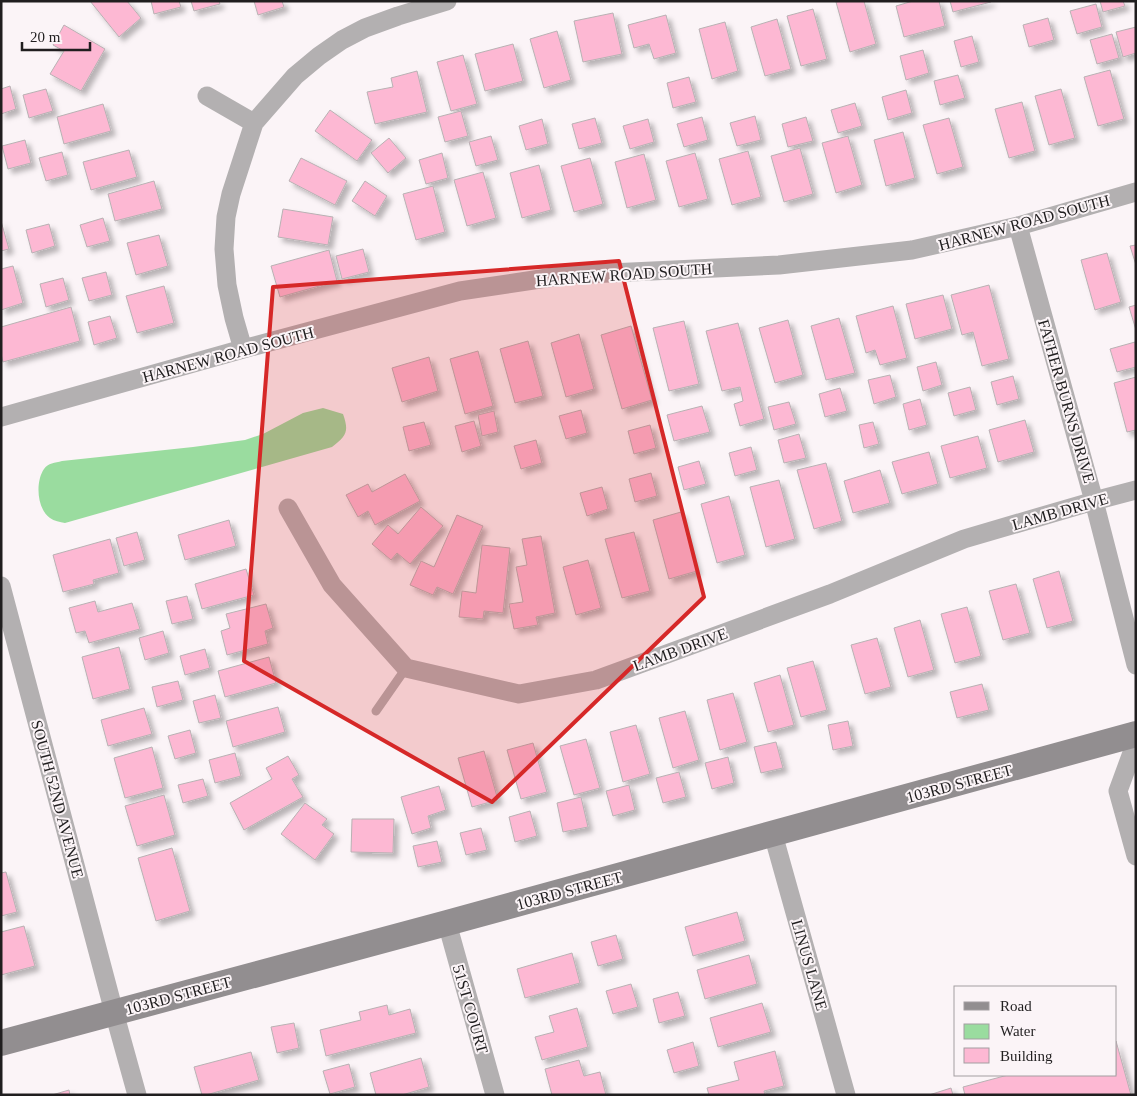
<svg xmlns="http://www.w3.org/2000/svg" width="1137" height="1096" font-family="'Times New Roman',serif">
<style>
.water{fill:#9adc9f}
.building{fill:#fdb8d3;stroke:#b8b1b3;filter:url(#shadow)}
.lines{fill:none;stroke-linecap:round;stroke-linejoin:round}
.lane{stroke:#b3b0b1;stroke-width:9}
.street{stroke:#b3b0b1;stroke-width:19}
.secondary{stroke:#928e90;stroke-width:26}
.marked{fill:#d62828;fill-opacity:0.2;stroke:#d62828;stroke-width:4;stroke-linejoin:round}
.labels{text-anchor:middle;stroke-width:4;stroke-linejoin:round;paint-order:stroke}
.street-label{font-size:16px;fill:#201e1f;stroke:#fbf4f7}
</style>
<defs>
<filter id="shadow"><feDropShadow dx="4.5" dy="4.5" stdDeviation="2.5" flood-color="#0004"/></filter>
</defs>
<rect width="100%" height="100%" fill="#fbf4f7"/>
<path class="water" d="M323 408 343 414C349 431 347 436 332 447L65 523C60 522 54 521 50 518 37 509 35 482 44 469 48 463 55 463 62 461L193 447 245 440 263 434 303 413Z"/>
<path class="building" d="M90 1H127L141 18 119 37Z
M151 1H179L181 7 154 14Z
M191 1H219L220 4 194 11Z
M254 1H282L284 7 258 15Z
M840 1H864L876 44 850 52 836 2Z
M913 1H939L945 26 904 37 896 6Z
M950 1H991V2L953 12Z
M1100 1H1123L1125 6 1103 12Z
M1096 4 1102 27 1077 34 1070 11Z
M813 9 827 59 801 66 787 16Z
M613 13 622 54 583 62 574 21Z
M666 15 676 53 654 59 649 44 634 48 628 25Z
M1048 18 1054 40 1029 47 1023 25Z
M777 19 791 69 765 76 751 27Z
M725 22 738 71 712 79 699 29Z
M64 25 105 49 81 91 50 74 64 51 53 45Z
M1136 27V53L1123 57 1116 32Z
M557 31 571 80 544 88 530 39Z
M1112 34 1119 58 1097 64 1090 40Z
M972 36 979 62 961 67 954 41Z
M513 44 523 81 485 91 475 54Z
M923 50 929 73 906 80 900 56Z
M463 55 477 104 451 111 437 62Z
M1110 70 1124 119 1098 126 1084 77Z
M417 71 427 112 375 124 367 92 393 87 391 78Z
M958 75 965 98 940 105 934 81Z
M689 77 696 102 673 108 667 83Z
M10 86 16 109 1 114V89Z
M46 89 53 111 29 118 23 95Z
M1061 89 1075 138 1049 145 1035 96Z
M906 90 912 113 888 120 882 97Z
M1022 102 1035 151 1009 158 995 109Z
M855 103 862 126 838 133 831 110Z
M103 104 111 131 64 144 57 117Z
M330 110 372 140 357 161 315 131Z
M461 111 468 136 445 142 438 117Z
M755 116 761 140 737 146 730 123Z
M702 117 708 140 684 147 677 124Z
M806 117 813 141 788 147 782 124Z
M595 118 602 143 579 149 572 124Z
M949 118 963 167 937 174 923 125Z
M542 119 548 144 526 150 519 126Z
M648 119 654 142 630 149 623 126Z
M903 132 915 178 886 186 874 140Z
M491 136 498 160 476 166 469 142Z
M848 136 862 185 836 193 822 143Z
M389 138 406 158 388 173 371 153Z
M25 140 31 163 8 169 2 146Z
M800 148 813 194 784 202 771 156Z
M129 150 137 177 91 190 83 162Z
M748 151 761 197 732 205 719 159Z
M62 152 68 175 46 181 39 158Z
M442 153 448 178 426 184 419 160Z
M695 153 708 199 679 207 666 161Z
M644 154 656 200 627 208 615 162Z
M301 158 347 181 335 205 289 181Z
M590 158 603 204 574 212 561 166Z
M539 165 551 210 522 218 510 173Z
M483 172 496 218 467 226 454 180Z
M154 181 162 209 115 221 108 194Z
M365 181 387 196 375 216 352 201Z
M433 186 445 232 416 240 403 194Z
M283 209 333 217 328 245 278 237Z
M103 218 110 241 87 247 80 225Z
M1 221 9 249 1 251Z
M49 224 55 246 32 253 26 230Z
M159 235 168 266 136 275 127 243Z
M1136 245V265L1130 246Z
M363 249 369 272 342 279 336 256Z
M329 250 337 281 280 297 271 266Z
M1107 253 1121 302 1095 310 1081 260Z
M13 266 23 303 1 310V269Z
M106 272 112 295 89 301 82 278Z
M63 278 69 300 46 307 40 284Z
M989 285 1009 359 982 366 973 332 962 335 951 295Z
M164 286 174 323 137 333 126 296Z
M943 295 952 329 915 339 906 304Z
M1136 305V330L1129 307Z
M893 306 907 358 880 365 875 350 866 353 856 316Z
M71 307 80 341 3 362 1 354V327Z
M110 316 117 338 94 345 88 322Z
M839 318 855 373 826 380 811 326Z
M788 320 803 375 775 383 759 328Z
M684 321 699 384 669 391 653 328Z
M738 323 764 419 740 426 734 404 743 401 740 387 722 391 706 331Z
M631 326 652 400 622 409 601 335Z
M579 334 594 389 566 397 551 343Z
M528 341 543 396 515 403 500 349Z
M1135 342 1136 367 1117 372 1110 349Z
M478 351 493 406 465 414 450 359Z
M429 357 438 391 402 402 392 368Z
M936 362 942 385 923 391 917 367Z
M890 375 896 397 874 404 868 380Z
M1013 376 1019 399 997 405 991 382Z
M1136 377V430L1127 432 1114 383Z
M970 387 976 410 954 416 948 393Z
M840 388 847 411 825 417 819 394Z
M920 399 927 425 909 430 903 404Z
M789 402 796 424 774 430 768 407Z
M702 406 710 432 674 441 667 415Z
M581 410 587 433 566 439 559 416Z
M494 411 498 432 482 436 478 415Z
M1025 420 1034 452 998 462 989 430Z
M474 421 481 446 462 452 455 426Z
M424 422 431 445 409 451 403 427Z
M873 422 879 444 864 448 859 425Z
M650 425 656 448 634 454 628 431Z
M799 434 806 458 784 463 778 440Z
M978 436 987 468 950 478 941 446Z
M536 440 542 463 521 469 514 446Z
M751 447 757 470 735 476 729 453Z
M929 452 938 484 902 494 892 462Z
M699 461 706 484 684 490 678 467Z
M826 463 842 521 814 529 797 470Z
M880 470 890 503 853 513 844 481Z
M651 473 657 496 635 502 629 479Z
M405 474 420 501 375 525 368 511 358 517 346 495 368 484 372 492Z
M779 480 795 539 766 547 750 487Z
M602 487 608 509 587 516 580 493Z
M729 496 745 555 717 563 701 504Z
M421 507 443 526 410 564 397 553 391 560 372 544 388 525 398 534Z
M681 512 697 571 669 579 653 520Z
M457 515 483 526 453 594 437 587 433 595 410 585 421 561 434 567Z
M229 520 236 546 185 560 178 535Z
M137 532 145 560 124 566 116 538Z
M634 532 650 591 622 598 605 539Z
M541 536 555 613 536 617 538 625 514 629 509 604 523 602 516 567 527 565 522 539Z
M110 539 119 573 93 580 94 584 63 592 53 555Z
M482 545 510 548 503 613 484 611 483 619 459 617 462 591 476 593Z
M588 560 601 608 576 615 563 567Z
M246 569 254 595 202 609 195 584Z
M1059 571 1073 621 1047 628 1033 579Z
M1016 584 1030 633 1003 640 989 591Z
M187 596 193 619 172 624 166 601Z
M95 601 98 612 132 603 140 629 89 643 85 631 76 633 69 608Z
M266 604 273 628 265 631 268 644 227 655 221 631 230 628 226 614Z
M967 607 981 656 955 663 941 614Z
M920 620 934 670 908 677 894 628Z
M163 631 169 653 145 660 139 638Z
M877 638 891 687 865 694 851 645Z
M119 647 130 689 93 699 82 657Z
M205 649 210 668 185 675 180 656Z
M269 657 276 683 225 697 218 671Z
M813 661 827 710 801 717 787 668Z
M780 675 794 725 768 732 754 683Z
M178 681 183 700 157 707 152 687Z
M982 684 989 710 957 718 950 692Z
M733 693 747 742 720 750 707 700Z
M215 695 221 718 199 723 193 701Z
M278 707 285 732 233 747 226 721Z
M144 708 152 734 108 746 101 720Z
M685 711 699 760 673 768 659 718Z
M848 721 853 746 833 750 828 725Z
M636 725 650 774 623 782 610 732Z
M190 730 196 753 175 759 168 736Z
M586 739 600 788 574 795 560 746Z
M776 742 783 768 761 773 754 747Z
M533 743 547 792 521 799 507 750Z
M152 747 163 788 125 798 114 758Z
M484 751 498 800 472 807 458 758Z
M235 753 241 776 215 783 209 760Z
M288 756 299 775 292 779 303 797 244 830 230 803 272 779 266 768Z
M728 757 734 783 712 789 705 763Z
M679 772 686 797 663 803 656 778Z
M203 779 208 796 183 803 178 785Z
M629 785 635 810 613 816 606 791Z
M439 786 446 810 428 816 431 828 412 834 401 797Z
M164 795 175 835 137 846 125 806Z
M581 797 588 827 563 832 557 803Z
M305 803 327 819 322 825 334 834 315 860 281 834Z
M530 811 537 836 515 842 509 817Z
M352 819H394L393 853 351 852Z
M481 828 487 850 466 855 460 833Z
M437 841 442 862 418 867 413 846Z
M172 848 190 911 156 921 138 858Z
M6 872 17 912 1 916V873Z
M737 912 745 941 693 956 685 927Z
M24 926 35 966 1 975V932Z
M616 935 623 959 598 966 591 942Z
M572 953 580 983 525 998 517 969Z
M749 955 757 984 705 999 697 970Z
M631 984 638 1007 613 1014 606 991Z
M678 992 685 1016 659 1023 653 999Z
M762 1003 771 1032 718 1047 710 1018Z
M387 1005 389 1015 410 1009 416 1033 326 1056 320 1030 361 1020 359 1012Z
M577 1008 588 1047 542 1060 535 1037 554 1032 549 1016Z
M294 1023 299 1048 277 1053 271 1027Z
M1116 1041 1131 1095H965L963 1087 1008 1075H1116Z
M693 1042 699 1066 674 1073 667 1050Z
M775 1051 784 1086 764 1091 765 1095H709L707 1088 739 1080 734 1062Z
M251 1052 259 1080 206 1095H202L194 1067Z
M421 1058 429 1087 402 1095H376L370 1073Z
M579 1060 584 1076 600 1072 606 1095H552L545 1069Z
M349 1064 355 1087 330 1094 323 1071Z
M951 1088 953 1095H929Z
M69 1090 70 1095H52Z"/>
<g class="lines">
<path class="lane" d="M376 711 406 668"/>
<path class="street" d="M207 96 254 123
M1018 226 1094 501 1136 665
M243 349 234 318 227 285 224 249 226 217 231 194 254 123 295 76 319 56 342 40 365 28 398 16 447 1
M1 417 243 349 460 291 567 275 779 265 912 250 1018 226 1136 192
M288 508 332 585 406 668 519 694 596 680 830 594 964 539 1094 501 1136 490
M1 586 114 1012 137 1095
M1136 742 1118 791 1136 856
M773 834 846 1095
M447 923 495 1095"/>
<path class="secondary" d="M1 1043 447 923 1136 734"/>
</g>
<path class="marked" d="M619 261 704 597 492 802 244 661 273 287Z"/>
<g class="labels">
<g class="street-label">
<text transform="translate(1024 222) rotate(-15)" y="6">HARNEW ROAD SOUTH</text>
<text transform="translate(624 274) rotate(-4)" y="6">HARNEW ROAD SOUTH</text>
<text transform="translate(228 354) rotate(-15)" y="6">HARNEW ROAD SOUTH</text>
<text transform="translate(1067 401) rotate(74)" y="6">FATHER BURNS DRIVE</text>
<text transform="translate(1060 511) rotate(-16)" y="6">LAMB DRIVE</text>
<text transform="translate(680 649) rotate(-20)" y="6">LAMB DRIVE</text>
<text transform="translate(959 783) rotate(-15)" y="6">103RD STREET</text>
<text transform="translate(58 799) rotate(75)" y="6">SOUTH 52ND AVENUE</text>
<text transform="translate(569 890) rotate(-15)" y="6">103RD STREET</text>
<text transform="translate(810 965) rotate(74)" y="6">LINUS LANE</text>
<text transform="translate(178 995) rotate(-15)" y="6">103RD STREET</text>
<text transform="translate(471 1009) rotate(74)" y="6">51ST COURT</text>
</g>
</g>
<rect width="1137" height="1096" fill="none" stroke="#201e1f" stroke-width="5"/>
<rect x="954" y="986" width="162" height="90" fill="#fbf4f7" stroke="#a39ea1"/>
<rect x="964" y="1002" width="25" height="8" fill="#928e90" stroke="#a39ea1"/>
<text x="1000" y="1011" font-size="15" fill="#201e1f">Road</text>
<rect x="964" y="1024" width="25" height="15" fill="#9adc9f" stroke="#a39ea1"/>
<text x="1000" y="1036" font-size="15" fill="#201e1f">Water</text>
<rect x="964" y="1048" width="25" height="15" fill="#fdb8d3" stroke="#a39ea1"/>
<text x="1000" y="1061" font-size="15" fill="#201e1f">Building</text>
<path d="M22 42v8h68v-8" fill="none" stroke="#201e1f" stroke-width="2.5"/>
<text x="30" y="42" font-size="15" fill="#201e1f" stroke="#fbf4f7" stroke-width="4" paint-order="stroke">20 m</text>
</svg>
